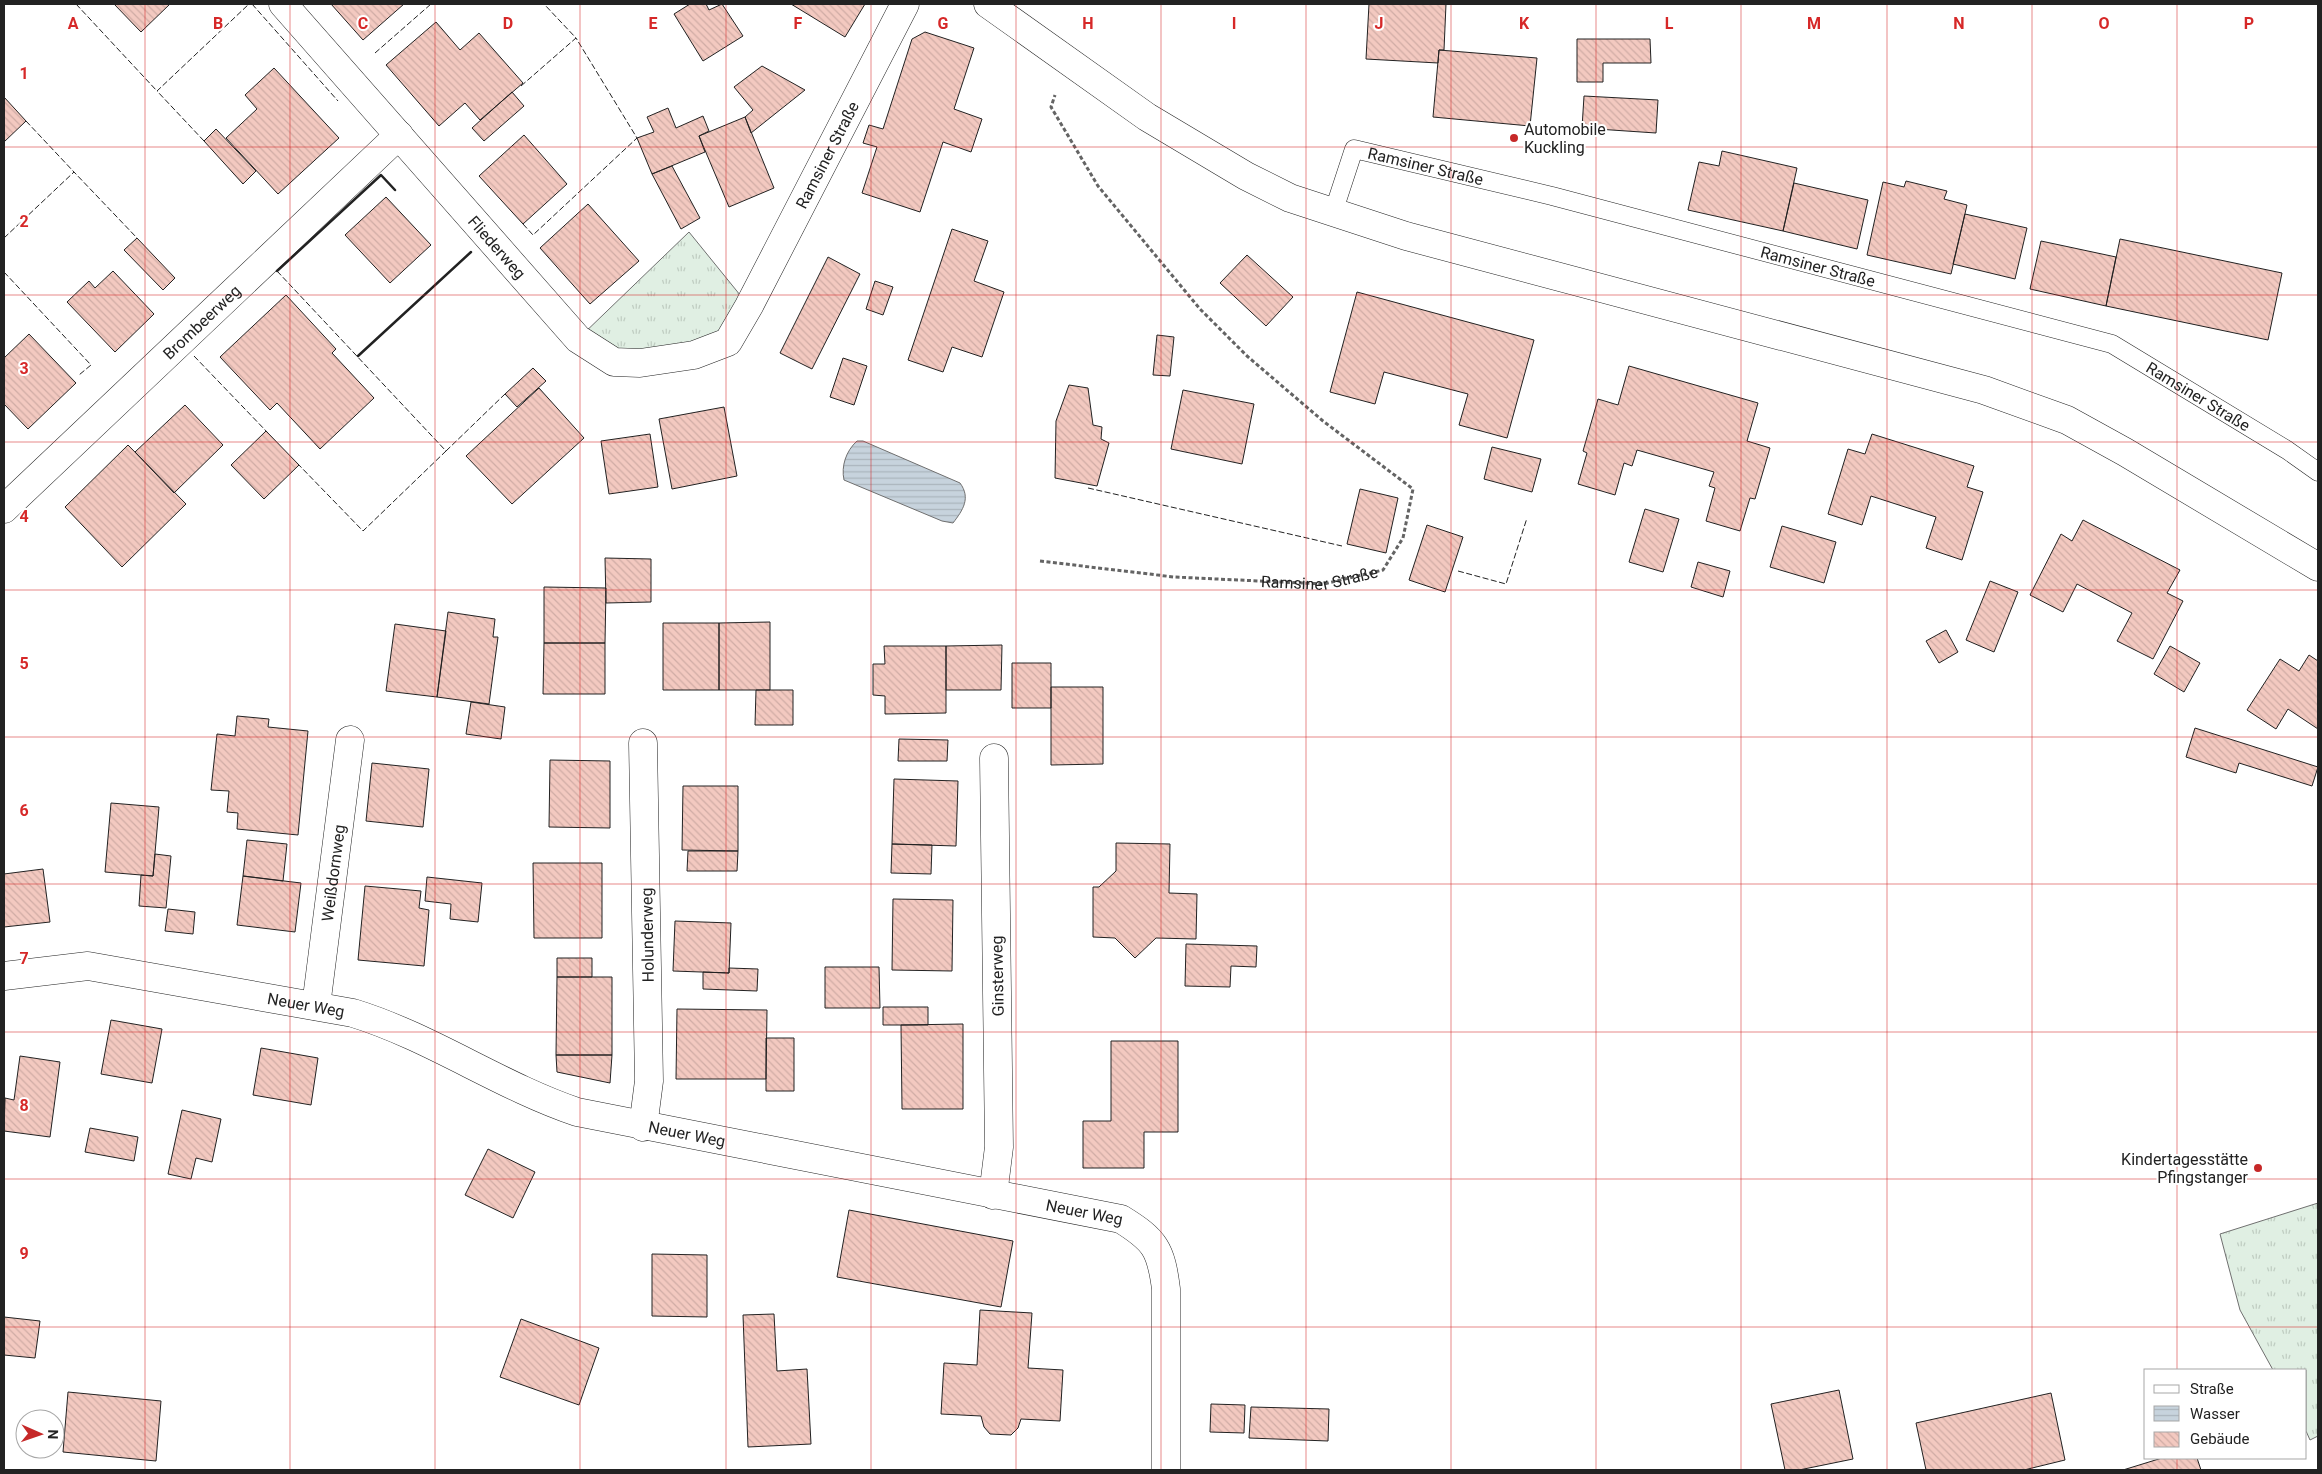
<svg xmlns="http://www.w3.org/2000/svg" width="2322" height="1474" font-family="Roboto,sans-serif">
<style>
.grass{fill:url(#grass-tufts);stroke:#6f6f6f}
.water{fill:url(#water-rules);stroke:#6f6f6f}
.building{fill:url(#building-back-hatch);stroke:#222}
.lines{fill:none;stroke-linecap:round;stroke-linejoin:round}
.service-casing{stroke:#222;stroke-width:19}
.minor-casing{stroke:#222;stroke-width:29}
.path{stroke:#646464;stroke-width:3;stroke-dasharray:4 2.5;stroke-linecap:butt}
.service{stroke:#fff;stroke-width:18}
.minor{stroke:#fff;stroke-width:28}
.fence{stroke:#222;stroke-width:1;stroke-dasharray:6 2.5;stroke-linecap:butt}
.wall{stroke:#222;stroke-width:2.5}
.grid{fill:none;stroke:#d62828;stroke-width:1;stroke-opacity:0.55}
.poi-dot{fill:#c62828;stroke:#fff;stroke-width:2}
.labels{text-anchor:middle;stroke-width:4;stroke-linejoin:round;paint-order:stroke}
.poi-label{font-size:16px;fill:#222;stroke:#fff;text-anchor:start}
.street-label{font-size:16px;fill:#222;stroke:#fff}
.grid-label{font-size:16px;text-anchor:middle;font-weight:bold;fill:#d62828;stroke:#fff;stroke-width:4;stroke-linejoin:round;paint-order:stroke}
</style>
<defs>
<pattern id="grass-tufts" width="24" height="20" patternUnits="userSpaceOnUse" patternTransform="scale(1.25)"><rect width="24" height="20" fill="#e0efe3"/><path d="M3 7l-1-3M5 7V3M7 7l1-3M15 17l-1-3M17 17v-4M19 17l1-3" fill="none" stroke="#c0cdc2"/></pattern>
<pattern id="water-rules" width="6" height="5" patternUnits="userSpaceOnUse" patternTransform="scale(1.25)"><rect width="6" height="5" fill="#c7d3dd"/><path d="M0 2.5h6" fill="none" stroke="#abb5bd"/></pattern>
<pattern id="building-back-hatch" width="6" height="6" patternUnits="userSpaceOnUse" patternTransform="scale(1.25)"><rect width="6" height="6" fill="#f3c9c0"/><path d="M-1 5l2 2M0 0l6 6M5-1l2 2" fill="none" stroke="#d0aca5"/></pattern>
</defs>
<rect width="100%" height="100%" fill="#fff"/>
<path class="grass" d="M689 232 749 306 728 342 654 361 578 339Z
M2318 1203V1436L2310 1440 2306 1431V1370H2273L2240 1310 2220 1234Z"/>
<path class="water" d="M857 441H863L960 483C971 498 963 510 953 523L942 521 844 480C841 466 846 451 857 441Z"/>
<path class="building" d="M114 4H170L141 32Z
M331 4H404L363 40Z
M690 4H706L709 10 722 4 743 36 703 61 674 14Z
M791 4H865L845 37Z
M1369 4H1446L1444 50H1439L1438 63 1366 59Z
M436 22 460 50 479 33 523 83 480 120 465 103 439 126 386 65Z
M925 32 974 48 954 109 982 119 971 152 943 142 920 212 862 193 877 147 863 143 869 125 883 129 912 39Z
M1577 39H1650L1651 63H1603V82H1577Z
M1439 50 1537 58 1530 126 1433 117Z
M762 66 805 90 751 133 745 117 753 110 734 87Z
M274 68 339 138 278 194 226 138 257 109 245 95Z
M512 92 524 106 484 141 472 128Z
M1584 96 1658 100 1656 133 1582 128Z
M4 97 26 121 4 142Z
M668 108 676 128 703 116 709 131 699 136 705 152 652 174 637 138 654 132 647 117Z
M745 117 774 188 729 207 699 136Z
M216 129 256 171 243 184 204 141Z
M524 135 567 184 523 224 479 176Z
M1722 151 1797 168 1783 231 1688 210 1699 162 1719 166Z
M672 166 700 218 681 229 652 174Z
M1906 181 1947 191 1944 199 1967 205 1951 274 1867 255 1883 182 1904 187Z
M1794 183 1868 200 1857 249 1783 231Z
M386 197 431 245 390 283 345 235Z
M588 204 639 261 590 304 540 248Z
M1965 214 2027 228 2015 279 1953 264Z
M952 229 988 241 974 281 1004 292 982 357 952 347 943 372 908 360Z
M137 238 175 278 163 290 124 250Z
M2120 239 2282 273 2268 340 2106 306Z
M2041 241 2116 257 2106 306 2030 289Z
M1247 255 1293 297 1266 326 1220 283Z
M828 257 860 274 812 369 780 353Z
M113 271 154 314 115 352 67 302 89 281 95 288Z
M875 281 893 287 883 315 866 309Z
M1357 292 1534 340 1507 438 1459 425 1468 394 1384 372 1375 404 1330 392Z
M286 295 336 349 332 353 374 398 320 449 277 403 270 410 220 357Z
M29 334 76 383 28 429 4 404V358Z
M1157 335 1174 337 1170 376 1153 375Z
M843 358 867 366 854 405 830 397Z
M1629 366 1758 403 1747 441 1770 448 1755 499 1750 498 1740 531 1706 521 1715 488 1709 486 1714 472 1637 450 1632 466 1624 463 1615 495 1578 484 1587 453 1583 451 1598 399 1618 405Z
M533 368 546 381 517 407 505 394Z
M1069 385 1088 388 1093 425 1102 427 1101 439 1109 443 1097 486 1055 478 1056 421Z
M539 388 584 438 512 504 466 456Z
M1183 390 1254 404 1242 464 1171 449Z
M185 405 223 445 174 493 135 452Z
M724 407 737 476 672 489 659 419Z
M266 431 299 465 264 499 231 465Z
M650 434 658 487 609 494 601 441Z
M1872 434 1974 466 1967 487 1983 492 1962 560 1926 548 1936 517 1871 496 1862 525 1828 514 1848 449 1865 454Z
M128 445 186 504 122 567 65 507Z
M1492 447 1541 459 1532 492 1484 479Z
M1360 489 1398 498 1386 553 1347 544Z
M1645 509 1679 519 1663 572 1629 562Z
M2083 520 2180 570 2167 593 2183 601 2153 659 2117 641 2132 613 2077 584 2063 612 2030 595 2061 534 2072 541Z
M1427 525 1463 537 1445 592 1409 580Z
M1782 526 1836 542 1824 583 1770 567Z
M605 558 651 559V602L606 603Z
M1698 562 1730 571 1723 597 1691 587Z
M1990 581 2018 592 1994 652 1966 640Z
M544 587 606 588 605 643H544Z
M448 612 495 619 493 637H498L489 704 437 697Z
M770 622V690H719V623Z
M663 623H719V690H663Z
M395 624 446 631 437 697 386 691Z
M1946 630 1958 652 1939 663 1926 641Z
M544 643H605V694H543Z
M1002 645 1001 690H946V646Z
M884 646H946V713L885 714V696L873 695V664H885Z
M2170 646 2200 663 2184 692 2154 674Z
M2309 655 2318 661V729L2288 709 2276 729 2247 710 2280 659 2299 671Z
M1012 663H1051V708H1012Z
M1051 687H1103V764L1051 765Z
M756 690H793V725H755Z
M471 702 505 707 501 739 466 734Z
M237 716 269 719 268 727 308 731 298 835 237 829 238 813 227 812 229 791 211 790 217 734 235 736Z
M2195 728 2318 767 2312 786 2239 763 2236 773 2186 757Z
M899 739 948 740 947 761H898Z
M550 760 610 761V828L549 827Z
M372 763 429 769 423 827 366 821Z
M894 779 958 781 956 846 892 844Z
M683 786H738V851L682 850Z
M111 803 159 807 153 876 105 872Z
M247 840 287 844 283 881 243 876Z
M1116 843 1170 844 1169 893 1197 894 1196 939 1156 938 1135 958 1115 938 1093 937V887H1099L1116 871Z
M892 844 932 845 931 874 891 873Z
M688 851H738L737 871H687Z
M155 854 171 856 166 908 139 906 141 875 153 876Z
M533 863H602V938H534Z
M43 869 50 922 4 927V874Z
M243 876 301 883 295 932 237 925Z
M427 877 482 883 478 922 450 919 451 904 425 901Z
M365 886 421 891 419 908 429 910 424 966 358 960Z
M893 899 953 900 952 971 892 970Z
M168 909 195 912 193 934 165 931Z
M675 921 731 923 729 973 673 971Z
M1186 944 1257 946 1256 967 1231 966 1230 987 1185 986Z
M557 958H592V977H557Z
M825 967H879L880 1008H825Z
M729 968 758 969 757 991 703 989V972L729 973Z
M557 977H612V1055H556Z
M883 1007H928V1025H883Z
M677 1009 767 1010 766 1079H676Z
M111 1020 162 1029 152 1083 101 1074Z
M963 1024V1109H902L901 1025Z
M766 1038H794V1091H766Z
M1111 1041H1178V1132H1144V1168H1083V1121H1111Z
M261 1048 318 1058 311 1105 253 1095Z
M556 1055H612L610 1083 557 1072Z
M20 1056 60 1062 50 1137 4 1131 5 1098 14 1100Z
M182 1110 221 1119 212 1162 196 1158 191 1179 168 1174Z
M90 1128 138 1137 134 1161 85 1152Z
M488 1149 535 1172 513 1218 465 1195Z
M849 1210 1013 1241 1001 1307 837 1277Z
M652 1254 707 1255V1317L652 1316Z
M980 1310 1032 1313 1028 1368 1063 1370 1060 1421 1021 1419 1018 1428 1011 1435 990 1434 984 1427 981 1416 941 1414 944 1363 977 1365Z
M774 1314 777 1371 807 1369 811 1444 748 1447 743 1315Z
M4 1317 40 1321 35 1358 4 1355Z
M521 1319 599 1348 579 1405 500 1377Z
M1839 1390 1853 1459 1799 1470H1785L1771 1404Z
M68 1392 161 1401 156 1461 63 1452Z
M2051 1393 2065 1460 2024 1470H1926L1916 1423Z
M1211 1404 1245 1405 1244 1433 1210 1432Z
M1251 1407 1329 1409 1328 1441 1249 1438Z
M2162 1458H2197L2201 1470H2123Z"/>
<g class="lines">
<defs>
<g id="service">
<path id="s2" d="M1333 213 1354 149 1552 196 2112 344 2287 450 2318 472"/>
</g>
<g id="minor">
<path id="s3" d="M283 4 578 339 614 362 640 363 694 355 728 342 749 306 905 4"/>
<path d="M988 4 1147 117 1246 176 1290 198 1406 236 1984 390 2067 420 2125 452 2318 567"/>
<path id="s4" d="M4 509 399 135"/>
<path id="s5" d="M4 976 88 966 353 1013C431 1037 500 1086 577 1112L1121 1219C1155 1240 1161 1249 1166 1289V1470"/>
<path id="s6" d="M316 1006 350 740"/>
<path d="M643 1127 649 1081 643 743"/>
<path d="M993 1195 999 1147 994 758"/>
</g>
</defs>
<use href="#service" class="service-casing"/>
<use href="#minor" class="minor-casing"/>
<path class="path" id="s1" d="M1040 561 1174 577 1324 584 1383 570 1403 538 1413 489 1323 421 1247 356 1200 309 1098 186 1051 107 1055 95"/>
<use href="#service" class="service"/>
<use href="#minor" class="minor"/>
<path class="fence" d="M76 4 157 91
M252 4 338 101
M375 53 431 4
M521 86 576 38 544 4
M26 121 74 172
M204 141 157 91 249 4
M523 224 533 235 637 138 576 38
M4 238 74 172 137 238
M277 271 446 451 363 531 297 463
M4 272 91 365 79 375
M194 356 268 433
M446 451 505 394
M1088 488 1342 546
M1458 571 1506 584 1527 518"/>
<path class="wall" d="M277 271 381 175 395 190
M358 356 471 252"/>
</g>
<path class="grid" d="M145 4V1470M290 4V1470M435 4V1470M580 4V1470M726 4V1470M871 4V1470M1016 4V1470M1161 4V1470M1306 4V1470M1451 4V1470M1596 4V1470M1741 4V1470M1887 4V1470M2032 4V1470M2177 4V1370M4 147H2318M4 295H2318M4 442H2318M4 590H2318M4 737H2318M4 884H2318M4 1032H2318M4 1179H2318M4 1327H2318M2177 1458V1470"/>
<g class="poi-dot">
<circle cx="1514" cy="138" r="5"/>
<circle cx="2258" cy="1168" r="5"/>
</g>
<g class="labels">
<g class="poi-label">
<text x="1524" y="135">Automobile<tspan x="1524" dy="18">Kuckling</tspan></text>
<text x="2248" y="1165" text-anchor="end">Kindertagesstätte<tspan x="2248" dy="18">Pfingstanger</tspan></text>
</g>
<g class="street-label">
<text dy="6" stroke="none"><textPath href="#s3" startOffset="818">Ramsiner Straße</textPath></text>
<text dy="6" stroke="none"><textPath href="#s2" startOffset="141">Ramsiner Straße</textPath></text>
<text dy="6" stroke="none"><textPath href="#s3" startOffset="324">Fliederweg</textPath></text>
<text dy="6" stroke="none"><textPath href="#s2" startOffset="546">Ramsiner Straße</textPath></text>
<text dy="6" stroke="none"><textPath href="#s4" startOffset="272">Brombeerweg</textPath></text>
<text dy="6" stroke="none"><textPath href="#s2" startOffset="951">Ramsiner Straße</textPath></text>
<text dy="6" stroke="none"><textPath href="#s1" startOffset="281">Ramsiner Straße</textPath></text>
<text dy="6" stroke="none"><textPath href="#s6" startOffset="134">Weißdornweg</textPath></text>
<text transform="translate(647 935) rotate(-91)" y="6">Holunderweg</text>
<text transform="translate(997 976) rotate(-91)" y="6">Ginsterweg</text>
<text dy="6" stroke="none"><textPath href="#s5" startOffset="306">Neuer Weg</textPath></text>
<text dy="6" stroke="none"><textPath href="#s5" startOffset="711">Neuer Weg</textPath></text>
<text dy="6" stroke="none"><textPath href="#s5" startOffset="1116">Neuer Weg</textPath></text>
</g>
</g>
<g class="grid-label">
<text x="73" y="29">A</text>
<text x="218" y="29">B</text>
<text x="363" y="29">C</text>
<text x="508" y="29">D</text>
<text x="653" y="29">E</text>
<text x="798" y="29">F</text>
<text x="943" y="29">G</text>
<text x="1088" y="29">H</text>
<text x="1234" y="29">I</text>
<text x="1379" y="29">J</text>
<text x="1524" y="29">K</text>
<text x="1669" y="29">L</text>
<text x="1814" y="29">M</text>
<text x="1959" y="29">N</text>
<text x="2104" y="29">O</text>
<text x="2249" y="29">P</text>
<text x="24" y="79">1</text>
<text x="24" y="227">2</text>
<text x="24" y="374">3</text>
<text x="24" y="522">4</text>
<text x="24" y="669">5</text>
<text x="24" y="816">6</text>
<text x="24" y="964">7</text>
<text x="24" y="1111">8</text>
<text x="24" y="1259">9</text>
</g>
<rect width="2322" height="1474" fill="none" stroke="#222222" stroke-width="10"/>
<rect x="2144" y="1369" width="162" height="90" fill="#ffffff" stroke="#a7a7a7"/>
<rect x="2154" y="1385" width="25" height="8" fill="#ffffff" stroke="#a7a7a7"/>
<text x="2190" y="1394" font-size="15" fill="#222222">Straße</text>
<rect x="2154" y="1406" width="25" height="15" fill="url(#water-rules)" stroke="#a7a7a7"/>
<text x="2190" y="1419" font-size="15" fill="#222222">Wasser</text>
<rect x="2154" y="1432" width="25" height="15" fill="url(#building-back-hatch)" stroke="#a7a7a7"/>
<text x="2190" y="1444" font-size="15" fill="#222222">Gebäude</text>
<g transform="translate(40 1434) rotate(92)"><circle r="24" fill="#ffffff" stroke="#a7a7a7"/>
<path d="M0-4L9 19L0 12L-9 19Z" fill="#c62828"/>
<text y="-8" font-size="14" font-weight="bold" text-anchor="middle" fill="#222222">N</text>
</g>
</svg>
